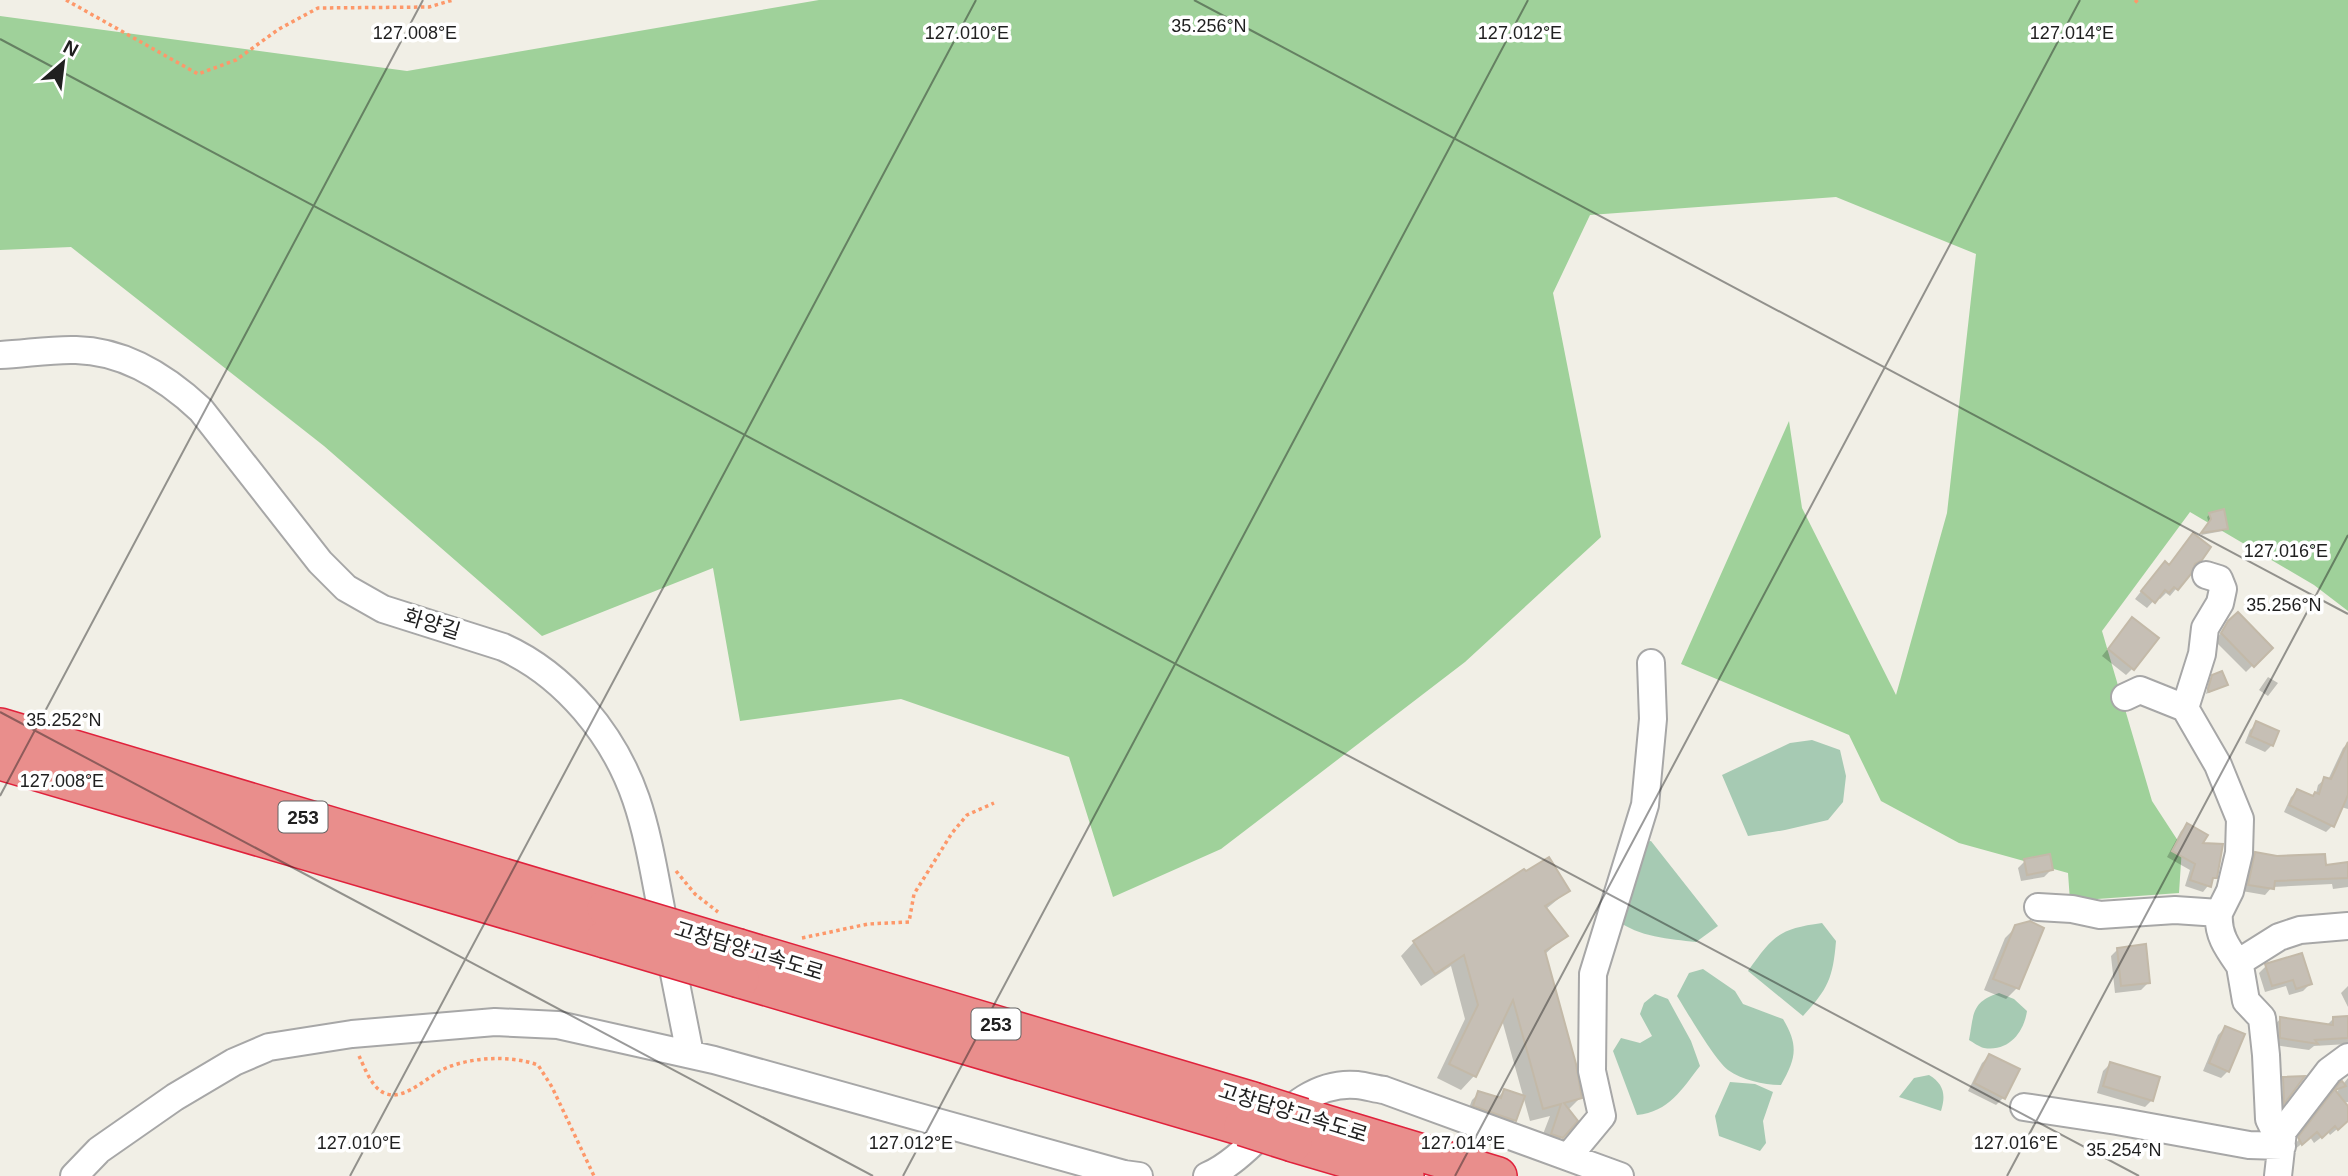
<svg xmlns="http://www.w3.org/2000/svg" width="2348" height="1176" font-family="Arial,'Noto Sans KR',sans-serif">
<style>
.forest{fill:#9fd19a}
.cemetery{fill:#a6cab3}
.shadow{fill:#0003}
.building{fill:#c6bfb5;stroke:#c3b9a8;stroke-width:2}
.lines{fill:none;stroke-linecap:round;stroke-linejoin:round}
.minor-casing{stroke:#a7a7a7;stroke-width:30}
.highway-casing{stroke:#e0223c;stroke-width:40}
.path{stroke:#fd986a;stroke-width:3.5;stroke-dasharray:3.5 3.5;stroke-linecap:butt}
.minor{stroke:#fff;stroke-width:26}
.highway{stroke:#e98e8c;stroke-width:37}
.highway-bridge-casing{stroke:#e0223c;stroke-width:40;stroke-linecap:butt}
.highway-bridge{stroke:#e98e8c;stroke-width:37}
.ticks{fill:none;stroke:#202020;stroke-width:2;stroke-opacity:0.45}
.labels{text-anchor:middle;stroke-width:7;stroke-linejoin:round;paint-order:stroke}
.shield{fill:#fff;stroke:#636363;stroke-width:2}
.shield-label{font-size:19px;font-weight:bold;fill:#202020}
.street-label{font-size:21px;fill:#202020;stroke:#fff}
.ticks-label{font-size:18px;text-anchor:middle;fill:#202020;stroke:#fff;stroke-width:7;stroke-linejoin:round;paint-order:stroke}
</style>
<rect width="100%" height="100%" fill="#f1efe6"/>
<path class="forest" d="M819 0H2348V611L2314 585 2190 512 2102 631 2152 801 2182 847 2179 893 2070 901 2068 873 1959 843 1881 801 1849 735 1681 664 1789 421 1802 508 1896 695 1947 513 1976 254 1836 197 1590 215 1553 293 1601 537 1465 662 1221 849 1113 897 1069 757 901 699 740 721 713 568 542 636 324 446 71 247 0 250V16L407 71Z"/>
<path class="cemetery" d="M1812 740 1840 750 1846 776 1843 802 1828 820 1785 830 1748 836 1722 775 1790 743Z
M1651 841 1718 926 1696 942C1670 939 1638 937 1617 920L1643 842Z
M1822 923 1836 941C1833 978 1828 989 1803 1016L1748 971C1773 936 1778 929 1822 923Z
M1703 969 1735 991 1743 1004 1783 1019C1799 1046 1796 1058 1781 1085 1764 1085 1742 1080 1728 1070 1714 1059 1687 1012 1677 996L1689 973Z
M1999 993 2014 999 2027 1011C2024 1032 2009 1052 1984 1048 1979 1047 1973 1042 1969 1040 1974 1014 1971 1002 1999 993Z
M1655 994 1668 999 1691 1041 1700 1066C1682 1089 1669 1112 1637 1115L1613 1051 1621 1038 1640 1043 1652 1036 1640 1014 1644 1003Z
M1929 1075C1944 1084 1946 1095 1941 1111L1899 1097 1914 1078Z
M1730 1082 1755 1084 1773 1092 1763 1121 1766 1143 1760 1151 1719 1136 1715 1116Z"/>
<path class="shadow" d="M2210 514 2226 528 2223 531 2201 535 2209 524 2207 517Z
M2193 536 2201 559 2170 596 2166 593 2160 599 2157 597 2147 608 2135 599 2158 570 2168 566Z
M2229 622 2270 648 2246 672 2215 641Z
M2126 626 2133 668 2126 675 2102 656Z
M2213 676 2226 685 2206 694 2209 680Z
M2268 677 2278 683 2268 696 2259 690Z
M2257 723 2272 745 2265 752 2245 743 2250 730Z
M2348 743V809L2341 807 2332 826 2326 832 2284 812 2291 797 2297 791 2312 797 2316 793 2318 785 2325 779 2328 780 2343 748Z
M2187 825 2200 844 2215 877 2203 892 2185 886 2190 870 2167 857 2181 831Z
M2255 853 2324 867 2348 864V887L2333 889 2332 884 2272 887 2265 895 2242 891 2249 860Z
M2025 861 2051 870 2044 877 2021 881 2018 868Z
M1568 891 1546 909 1565 936 1544 955 1580 1098 1567 1111 1562 1137 1548 1151 1538 1147 1550 1116 1530 1121 1502 1020 1474 1076 1461 1090 1437 1078 1465 1019 1451 966 1421 986 1401 956 1414 942Z
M2016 927 2017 988 2006 999 1984 990 2005 938Z
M2118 949 2148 983 2141 990 2115 993 2111 956Z
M2266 966 2310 984 2303 991 2289 995 2286 986 2265 992 2259 973Z
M2348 986V1007L2341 993Z
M2334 1018H2348V1044L2314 1046 2309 1050 2274 1045V1026L2280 1019 2326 1026Z
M2225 1028 2228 1071 2221 1078 2203 1071 2218 1035Z
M1989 1056 2003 1098 1996 1105 1968 1091 1982 1063Z
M2110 1064 2152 1100 2145 1107 2097 1093 2103 1071Z
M2348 1078V1102L2343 1103 2348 1109V1120L2330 1135 2328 1132 2314 1143 2310 1137 2294 1150 2292 1148Z
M1504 1091 1515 1120 1508 1127 1467 1113 1472 1100 1479 1093 1496 1099Z"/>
<path class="building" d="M2224 509 2228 529 2201 533 2211 519 2209 513Z
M2193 533 2211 547 2202 560 2195 564 2191 574 2178 590 2174 587 2169 593 2165 590 2155 603 2141 591 2165 561 2169 565Z
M2238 612 2273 648 2254 667 2221 633 2228 621Z
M2132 617 2159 638 2134 670 2108 649Z
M2222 671 2228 685 2209 692 2208 689 2212 675Z
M2256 721 2279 731 2273 746 2250 736Z
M2348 742V795L2334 827 2289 805 2297 789 2313 796 2315 792 2319 794 2324 777 2331 779Z
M2187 823 2208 835 2203 843 2223 844 2217 878H2213L2211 887 2190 880 2195 864 2172 851Z
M2255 852 2277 856 2325 854 2326 865 2348 862V878L2275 881 2274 889 2248 885Z
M2050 854 2053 870 2027 875 2024 859Z
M1549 857 1570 891 1545 906 1568 936 1545 951 1576 1064 1582 1098 1564 1103 1578 1121 1563 1138 1551 1134 1561 1104 1543 1109 1513 1000 1476 1077 1449 1064 1478 1005 1464 955 1435 974 1413 941 1524 869 1526 871Z
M2030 921 2044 928 2019 989 1993 979 2015 925Z
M2146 944 2150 983 2121 986 2117 948Z
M2302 953 2312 984 2296 989 2293 980 2272 986 2265 964Z
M2348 1016V1038L2315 1040 2318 1044 2280 1038V1017L2333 1025V1017Z
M2225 1026 2245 1034 2229 1072 2209 1063Z
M1989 1054 2020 1069 2005 1099 1974 1083Z
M2110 1062 2160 1077 2153 1101 2103 1086Z
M2305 1076 2284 1104 2283 1077Z
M2342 1081 2346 1086 2335 1090 2348 1106V1121L2338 1130 2335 1126 2322 1138 2317 1132 2302 1145 2298 1137 2340 1082Z
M1504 1089 1525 1096 1516 1121 1473 1106 1478 1091 1501 1098Z"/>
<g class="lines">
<defs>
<path id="minor" d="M0 355C25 354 51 349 76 350 124 351 167 378 201 410L320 562 346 588 383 609 503 647C565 675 614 735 636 799 648 834 654 872 661 908 671 957 680 1006 690 1054
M2206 575 2219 579 2223 589 2220 603 2205 628 2202 654 2185 708 2218 765 2240 819 2239 853 2230 891 2219 913
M2125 697 2140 690 2185 708
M2038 907 2072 909 2100 915 2175 910 2219 913C2217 935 2228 949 2240 966
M2024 1107 2117 1121 2249 1145 2282 1146 2269 1119 2266 1055 2262 1018 2246 1001 2240 966 2244 959 2279 937 2300 930 2348 926
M1568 1157 1602 1116 1592 1071 1593 974 1645 805 1653 719 1651 663
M74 1176 99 1150 175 1097 234 1062 269 1047 352 1034 495 1022 558 1025 714 1060 1124 1174 1139 1176
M1207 1176C1260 1153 1292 1079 1357 1085 1366 1086 1376 1089 1384 1090L1620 1176
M2278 1176 2283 1131 2329 1071 2348 1057"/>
<path id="highway" d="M0 727 606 908
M0 761 605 939
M739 948 1253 1101
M740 979 1243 1127
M1303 1117 1498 1176
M1293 1143 1405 1176"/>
</defs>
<use href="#minor" class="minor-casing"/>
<use href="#highway" class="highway-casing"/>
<path class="path" d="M66 0 198 74 236 60 279 29 318 8 429 7 453 0
M2135 0 2138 3
M676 871 695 894 718 912
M802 938 868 924 909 922 914 894 952 833 967 815 994 803
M359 1056C365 1068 372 1090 387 1094 406 1100 429 1075 446 1068 472 1057 511 1055 538 1065L552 1087 594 1176"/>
<use href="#minor" class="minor"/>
<use href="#highway" class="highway"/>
<defs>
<path id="highway-bridge" d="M606 908 739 948
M605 939 740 979
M1253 1101 1303 1117
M1243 1127 1293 1143"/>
</defs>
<use href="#highway-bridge" class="highway-bridge-casing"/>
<use href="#highway-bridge" class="highway-bridge"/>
</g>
<path class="ticks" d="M1194 0 2348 614M0 39 2139 1176M0 712 873 1176M0 796 423 0M350 1176 976 0M903 1176 1528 0M1455 1176 2080 0M2007 1176 2348 535"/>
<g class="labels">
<g class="shield">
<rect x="278.5" y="801.5" width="49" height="31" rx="5"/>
<rect x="971.5" y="1008.5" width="49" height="31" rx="5"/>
</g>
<g class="shield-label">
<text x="303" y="824">253</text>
<text x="996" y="1031">253</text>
</g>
<g class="street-label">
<text transform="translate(432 624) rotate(17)" y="7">화양길</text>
<text transform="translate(749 951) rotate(17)" y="7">고창담양고속도로</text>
<text transform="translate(1293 1113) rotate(17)" y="7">고창담양고속도로</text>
</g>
</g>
<g class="ticks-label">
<text x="1209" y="32">35.256°N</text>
<text x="415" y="39">127.008°E</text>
<text x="967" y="39">127.010°E</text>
<text x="1520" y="39">127.012°E</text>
<text x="2072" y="39">127.014°E</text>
<text x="2286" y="557">127.016°E</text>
<text x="2284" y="611">35.256°N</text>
<text x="64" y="726">35.252°N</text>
<text x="62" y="787">127.008°E</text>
<text x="359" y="1149">127.010°E</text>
<text x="911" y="1149">127.012°E</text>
<text x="1463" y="1149">127.014°E</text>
<text x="2016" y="1149">127.016°E</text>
<text x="2124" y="1156">35.254°N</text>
</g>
<g transform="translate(63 63) rotate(28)" stroke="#ffffff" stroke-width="5" paint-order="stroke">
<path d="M0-5L12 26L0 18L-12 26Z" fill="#202020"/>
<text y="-10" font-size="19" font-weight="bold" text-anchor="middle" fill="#202020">N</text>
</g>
</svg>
